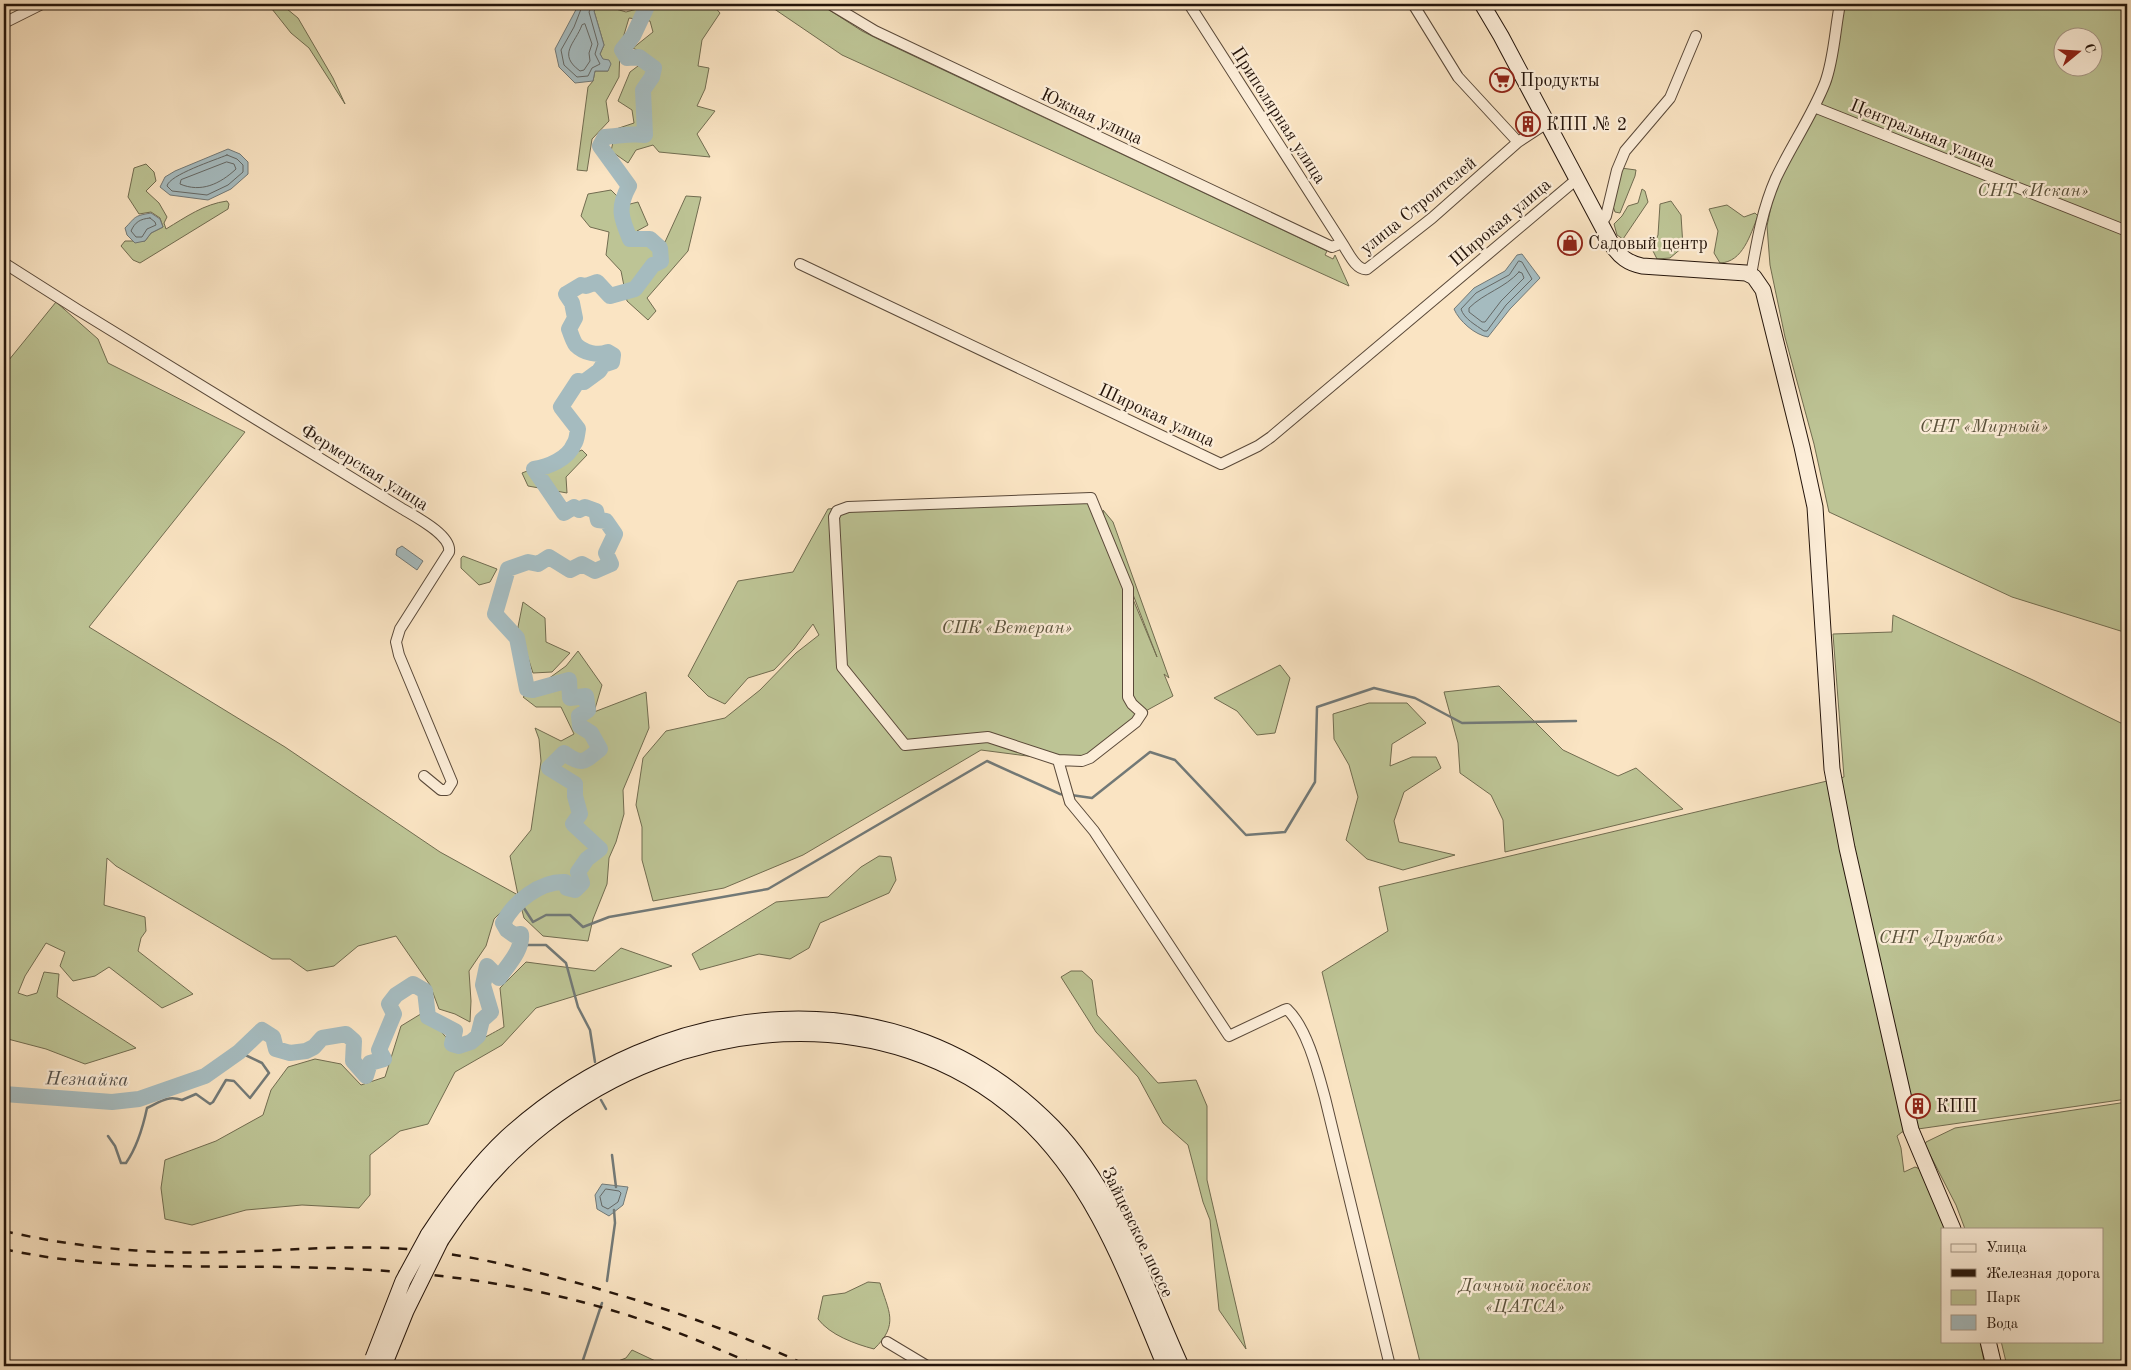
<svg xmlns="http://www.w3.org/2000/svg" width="2131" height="1370" font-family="'Old Standard TT',serif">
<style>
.green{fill:#bdc495;stroke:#716c50;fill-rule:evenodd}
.water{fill:#a5bbbf;stroke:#727977}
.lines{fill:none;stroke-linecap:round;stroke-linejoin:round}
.shore{stroke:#656865;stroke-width:1}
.stream{stroke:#727977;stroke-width:2.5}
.river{stroke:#a5bbbf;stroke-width:16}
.street-casing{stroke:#5a4939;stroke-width:12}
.secondary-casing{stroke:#25150b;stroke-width:17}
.street{stroke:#fcedd8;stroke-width:10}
.secondary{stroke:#fcedd8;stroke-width:15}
.rail{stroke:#25150b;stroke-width:2.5;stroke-dasharray:9 9;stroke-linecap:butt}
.secondary-bridge-casing{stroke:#25150b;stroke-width:17;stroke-linecap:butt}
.secondary-bridge{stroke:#fcedd8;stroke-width:15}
.labels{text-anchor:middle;stroke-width:4.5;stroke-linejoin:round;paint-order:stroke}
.poi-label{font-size:18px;fill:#25150b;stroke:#fcedd8;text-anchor:start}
.street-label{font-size:18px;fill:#25150b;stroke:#fcedd8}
.park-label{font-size:18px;font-style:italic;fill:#5a523b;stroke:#fcedd8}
.water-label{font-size:19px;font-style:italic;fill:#524f4a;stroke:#fcedd8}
</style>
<rect width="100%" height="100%" fill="#fae4c3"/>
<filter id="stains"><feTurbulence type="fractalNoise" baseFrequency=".004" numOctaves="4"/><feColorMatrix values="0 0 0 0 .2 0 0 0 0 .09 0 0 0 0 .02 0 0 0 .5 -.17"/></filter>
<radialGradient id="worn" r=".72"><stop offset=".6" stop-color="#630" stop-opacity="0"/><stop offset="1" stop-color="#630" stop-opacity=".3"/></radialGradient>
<path class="green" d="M268 4H281L298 18 333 78 345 104 309 48 291 33Z
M599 4 626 12 655 4H712L720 13 702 40 698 66 709 68 705 89 697 106 715 111 697 134 710 157 659 152 653 145 636 150 628 163 611 151 616 129 634 123 632 110 618 101 630 72 650 57 633 48 653 32 650 21 629 18 620 48 619 77 606 101 609 121 592 139 587 171 577 170 588 87 593 81 595 71H608L600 54 604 45 594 11Z
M767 4H820L862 31 884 42 1327 251 1325 255 1333 259 1335 255 1349 286 842 55Z
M1846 4H2127V633L2012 597 1829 512 1814 444 1785 337 1770 265 1767 226 1772 202 1782 174 1831 82 1840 10ZM2064 38H2094V68H2064Z
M146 164 154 172 156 181 146 191 159 203 167 217 164 223 166 229C186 217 204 204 227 201L229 204 228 209 140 263 133 260 121 246 125 241H145L151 233 163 227 160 218 151 212 139 214 128 197 134 168Z
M1621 168 1636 170 1635 176 1620 213 1615 212 1613 206Z
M1642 189 1645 191 1648 202 1623 239 1617 235 1614 224 1622 216 1628 206 1638 203Z
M611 190 626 205 638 202 648 225 637 231 665 242 686 196 701 197 688 251 647 298 656 311 648 320 627 301 621 271 606 255 609 232 590 227 581 216 588 194Z
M1671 201 1681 215 1683 247 1670 258 1657 259 1652 249 1658 235 1660 204Z
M1727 205 1744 217 1755 213 1758 216C1750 235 1743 262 1720 263L1714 253 1718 231 1709 209Z
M56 302 98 339 108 363 245 432 89 627 285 747 440 852 518 895 510 856 531 830 541 761 539 739 535 728 561 741 574 734 561 707H536L523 697 566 666 578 651 602 685 594 712 646 692 649 728 623 790 624 814 616 842 609 858 607 884 593 919 588 941 543 936 524 918 518 895 494 919 486 946 469 971 471 1001 470 1022 455 1014 439 1009 430 985 396 936 358 946 334 966 307 971 290 959H272L116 866 107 858 104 905 145 917 146 931 141 938 138 951 193 994 162 1008 109 967 95 976 73 981 60 966 65 952 46 943 25 976 18 993 27 996 37 993 44 972 59 974 57 997 136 1048 85 1064 46 1049 4 1038V1002L9 986 4 981V366Z
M582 450 587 455 566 477 567 493 528 486 522 473Z
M1091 498 1157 657 1104 519 1103 510 1113 522 1169 678 1164 674 1173 696 1142 713 1090 758 1058 760 981 750 803 855 724 888 653 901 642 860V827L636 805 643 758 666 731 725 718 760 690 796 653 819 635 813 624 794 649 774 670 748 678 725 704 708 696 688 676 738 581 793 572 828 509 848 507Z
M463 556 497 569 490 582 479 585 461 568V558Z
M523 602 545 618 546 642 570 653 552 672 533 673 518 627Z
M1893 615 2033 680 2127 726V1099L1911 1130 1902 1132 1897 1136 1901 1148 1904 1172 1915 1167 1920 1169 1945 1229H1942V1341H1980L1985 1366H1421L1322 972 1388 931 1379 887 1844 777 1833 634 1892 632Z
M1280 665 1290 678 1275 733 1257 735 1237 711 1214 698Z
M1499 686 1563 750 1618 776 1636 768 1683 809 1505 852 1503 820 1491 795 1460 773 1458 743 1444 692Z
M1369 703H1407L1426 723 1392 744 1390 766 1412 757H1436L1441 768 1404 792 1394 821 1399 842 1455 855 1403 870 1367 859 1346 840 1358 797 1349 765 1334 739 1333 714Z
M879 856 891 857 896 880 889 893 820 923 809 948 790 959 759 954 700 970 692 954 776 902 828 897 861 867Z
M621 948 672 966 536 1008 502 1045 455 1072 428 1124 400 1131 370 1155V1195L359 1208 302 1205 246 1210 192 1225 165 1219 161 1188 165 1160 216 1141 263 1115 271 1090 288 1067 315 1059 341 1064 361 1085 385 1077 401 1026 424 1012 452 1044C469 1049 490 1034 504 1027L500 988 526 962 595 971Z
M1071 971H1082L1092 980 1097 1015 1158 1083 1196 1080 1207 1106V1180L1246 1349 1219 1310 1210 1220 1203 1202 1188 1145 1163 1123 1138 1077 1096 1032 1061 977Z
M2127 1102V1366H2007L2001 1341H2102V1229H1965L1956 1205 1925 1145 1926 1142 1955 1128Z
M868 1282 880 1283C888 1311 900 1324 874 1349 855 1344 830 1335 818 1319L823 1296 845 1293Z
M632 1350 666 1366H605L626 1358Z"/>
<path class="water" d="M579 4H599L594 11 604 45 600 54 603 59 609 60 611 64 608 71H595L593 81 575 83 559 67 555 49Z
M228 149 240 154 248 162V174L231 189 208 200 170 195 160 187 165 177 175 171Z
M151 213 160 219 163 227 151 233 145 241 135 243 127 235 125 228C136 217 133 216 151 213Z
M1522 254 1540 278 1510 309 1488 337C1475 335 1459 321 1454 309L1474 288 1505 271 1517 255Z
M402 546 423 561 417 570 396 555 397 549Z
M602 1184 628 1187 623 1205 609 1216 597 1209 595 1195Z"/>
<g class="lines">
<path class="shore" d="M583 4 574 27 561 50 564 65 577 77 588 76 592 68 600 64 595 54 598 44 589 12 593 4
M585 24 592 44 589 53 590 61 584 70 580 71C557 54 575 44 582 25Z
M227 155 237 159 243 165V172L228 185 207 195 172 191 167 186C169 175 215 160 227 155Z
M227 162 234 164 236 169C220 184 201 193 180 184L181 180Z
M150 218 155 222 156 225 147 229 142 237H136L131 231C135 222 140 219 150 218Z
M1519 261 1522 262 1532 279 1506 305 1487 331H1484C1476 325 1464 319 1461 309L1476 293 1509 275Z
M1519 272 1522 273 1524 278 1501 301 1485 322H1482L1469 312V308C1484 293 1505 288 1519 272Z
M606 1189 619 1191 621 1193 618 1202 608 1209 602 1206 600 1197Z"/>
<path class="stream" d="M1071 795 1092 798 1150 752 1175 760 1246 835 1285 832 1315 782 1317 707 1374 688 1415 698 1462 723 1576 721
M520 902 533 922 546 915H570L583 927 609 917 768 889 987 761 1060 794 1065 795
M518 947 528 945H546L566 963 578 1007 590 1030 595 1062
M601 1100 606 1109
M108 1136 115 1146 121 1163H126C137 1147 143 1127 147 1108 160 1102 167 1095 182 1100L196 1094 210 1104 213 1102 226 1080 234 1081 250 1098 269 1073 262 1063 239 1052
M612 1155 616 1187
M607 1281 615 1223 614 1210
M581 1366 602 1303"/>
<path class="river" d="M4 1094 112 1102 139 1099 205 1076 239 1052 262 1030 273 1037 276 1049 290 1053 306 1051 314 1047 322 1038 346 1034 354 1041 353 1061 366 1076 370 1063 384 1059 379 1050 394 1014 389 1004 396 995 413 984 425 991 428 1017 455 1031 452 1044 459 1046 471 1042 478 1036 482 1020 491 1012 483 985 487 966 499 978C507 966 523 950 521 934L514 935 507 930 503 923C514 902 540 881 565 882L567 888 575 890 582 883 578 872 587 859 600 849 573 824 580 814 575 796V784L549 768 564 753C582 766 584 762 600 749L591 733 580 726 579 716 588 710 586 696 570 698 569 680 533 690 527 689 517 638 495 614 508 569 528 562 538 564 549 557 570 570 582 564 595 571 611 564 606 553 615 534 606 521 598 520 596 511 585 507 579 510 574 507 564 513 534 469C548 467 568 459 574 444 577 440 577 434 578 429L561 407 578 381 584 382 599 371 603 365 612 362 613 355 608 352C598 356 584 353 576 345 573 341 571 334 569 329L575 318 572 303 566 294 581 285 586 286 597 282 610 296 635 289 653 265 661 261 660 248 650 239H630C621 218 617 208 629 186L600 146 605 137C620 136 630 133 645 135L643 90 652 77 654 68 639 57 627 58 622 50 633 36 648 4"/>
<defs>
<path id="street" d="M830 4 875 31 1332 247 1342 243
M1189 4 1342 243C1348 252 1356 271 1367 269L1432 218 1518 142 1547 123
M1413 4 1458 77 1518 142
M4 23 42 4
M1814 107 2127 231
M1601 224 1606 216 1617 170 1625 151 1670 98 1696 36
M4 263 78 310 401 508C414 516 452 535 449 552L400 629 396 642 399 655 452 782 447 790H441L424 776
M800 264 1221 464 1258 446 1271 437 1577 179
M1751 275C1757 241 1762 210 1776 178 1791 146 1812 116 1825 83 1834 59 1835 29 1840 4
M1091 498 1128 588V697L1132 704 1142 713 1136 722 1090 758 1082 761 1058 760 988 737 905 745 842 667 834 517 837 511 848 507Z
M1058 760 1070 802 1094 831 1229 1036 1284 1010 1287 1009C1307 1028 1318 1072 1325 1098L1390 1366
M887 1342 927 1366"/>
<path id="secondary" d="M1482 4 1501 36 1612 245C1620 257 1628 263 1642 266L1746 273 1754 277 1763 290 1802 447 1815 507 1832 769 1847 848 1911 1130 1953 1229
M428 1235C451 1200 476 1166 507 1137 663 995 899 969 1053 1127 1115 1191 1145 1287 1181 1366
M441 1240C469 1197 503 1157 544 1125 680 1016 886 994 1022 1116 1095 1182 1128 1278 1165 1366
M1988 1341 1994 1366"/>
</defs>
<use href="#street" class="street-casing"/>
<use href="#secondary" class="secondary-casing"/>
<use href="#street" class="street"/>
<use href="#secondary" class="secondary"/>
<path class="rail" d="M4 1231C56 1243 110 1250 164 1252 239 1255 315 1245 391 1248 453 1251 515 1266 574 1282 654 1304 733 1330 808 1366
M4 1249C110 1273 219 1264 327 1268 437 1271 550 1287 654 1324 689 1336 723 1351 758 1366"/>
<defs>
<path id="secondary-bridge" d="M373 1358 403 1281 428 1235
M387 1358 406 1311 441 1240"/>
</defs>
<use href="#secondary-bridge" class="secondary-bridge-casing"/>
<use href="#secondary-bridge" class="secondary-bridge"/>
</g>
<defs>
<symbol id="supermarket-ring" viewBox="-11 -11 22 22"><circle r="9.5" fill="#fcedd8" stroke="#8f2418" stroke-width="1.5"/><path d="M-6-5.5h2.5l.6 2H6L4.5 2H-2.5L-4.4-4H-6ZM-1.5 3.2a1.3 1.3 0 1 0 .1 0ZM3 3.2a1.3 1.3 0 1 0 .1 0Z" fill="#8f2418"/></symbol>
<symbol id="building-ring" viewBox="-11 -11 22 22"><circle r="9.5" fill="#fcedd8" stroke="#8f2418" stroke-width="1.5"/><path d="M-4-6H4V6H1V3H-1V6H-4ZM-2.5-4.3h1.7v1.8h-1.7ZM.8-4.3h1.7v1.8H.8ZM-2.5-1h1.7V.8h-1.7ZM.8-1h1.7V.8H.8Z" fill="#8f2418"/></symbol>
<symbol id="shop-ring" viewBox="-11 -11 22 22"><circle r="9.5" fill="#fcedd8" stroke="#8f2418" stroke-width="1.5"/><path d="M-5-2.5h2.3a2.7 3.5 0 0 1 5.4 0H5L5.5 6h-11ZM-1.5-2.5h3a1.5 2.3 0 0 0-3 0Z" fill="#8f2418"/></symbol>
</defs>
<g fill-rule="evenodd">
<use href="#supermarket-ring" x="1488" y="66" width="28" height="28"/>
<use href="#building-ring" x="1514" y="110" width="28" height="28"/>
<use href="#shop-ring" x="1556" y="229" width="28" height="28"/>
<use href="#building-ring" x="1904" y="1092" width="28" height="28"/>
</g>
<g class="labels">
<g class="poi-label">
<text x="1520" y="86">Продукты</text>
<text x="1546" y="130">КПП № 2</text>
<text x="1588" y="249">Садовый центр</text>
<text x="1936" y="1112">КПП</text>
</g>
<g class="street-label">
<text transform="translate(1279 115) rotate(57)" y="6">Приполярная улица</text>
<text transform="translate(1092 116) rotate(25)" y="6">Южная улица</text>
<text transform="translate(1923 133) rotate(22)" y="6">Центральная улица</text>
<text transform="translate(1418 205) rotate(-39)" y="6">улица Строителей</text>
<text transform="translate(1500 222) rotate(-40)" y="6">Широкая улица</text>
<text transform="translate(1157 415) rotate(25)" y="6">Широкая улица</text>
<text transform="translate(365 467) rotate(32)" y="6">Фермерская улица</text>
<text transform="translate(1138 1232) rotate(64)" y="6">Зайцевское шоссе</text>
</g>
<g class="park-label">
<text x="2033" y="196">СНТ «Искан»</text>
<text x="1984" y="432">СНТ «Мирный»</text>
<text x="1007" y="633">СПК «Ветеран»</text>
<text x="1941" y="943">СНТ «Дружба»</text>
<text x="1525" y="1291">Дачный посёлок<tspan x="1525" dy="21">«ЦАТСА»</tspan></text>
</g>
<g class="water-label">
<text transform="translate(87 1078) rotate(1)" y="7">Незнайка</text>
</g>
</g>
<rect width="2131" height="1370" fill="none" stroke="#fae4c3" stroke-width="20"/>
<rect x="5" y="5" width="2121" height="1360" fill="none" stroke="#25150b" stroke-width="2.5"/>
<rect x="10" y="10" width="2111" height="1350" fill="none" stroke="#25150b"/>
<rect x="1941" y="1228" width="162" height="115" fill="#fcedd8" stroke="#a69786"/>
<rect x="1951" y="1244" width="25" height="8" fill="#fcedd8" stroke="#a69786"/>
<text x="1986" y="1252" font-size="15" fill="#25150b">Улица</text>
<rect x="1951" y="1269" width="25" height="8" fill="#25150b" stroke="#a69786"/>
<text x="1986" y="1278" font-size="15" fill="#25150b">Железная дорога</text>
<rect x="1951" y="1290" width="25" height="15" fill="#bdc495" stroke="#a69786"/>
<text x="1986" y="1302" font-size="15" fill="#25150b">Парк</text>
<rect x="1951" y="1315" width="25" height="15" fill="#a5bbbf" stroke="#a69786"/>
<text x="1986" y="1328" font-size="15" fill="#25150b">Вода</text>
<g transform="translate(2078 52) rotate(72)"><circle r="24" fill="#fcedd8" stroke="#a69786"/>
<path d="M0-4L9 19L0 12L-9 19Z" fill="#8f2418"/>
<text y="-8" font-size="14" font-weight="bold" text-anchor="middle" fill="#25150b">С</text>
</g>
<rect width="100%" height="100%" filter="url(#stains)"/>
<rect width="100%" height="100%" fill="url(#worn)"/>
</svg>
